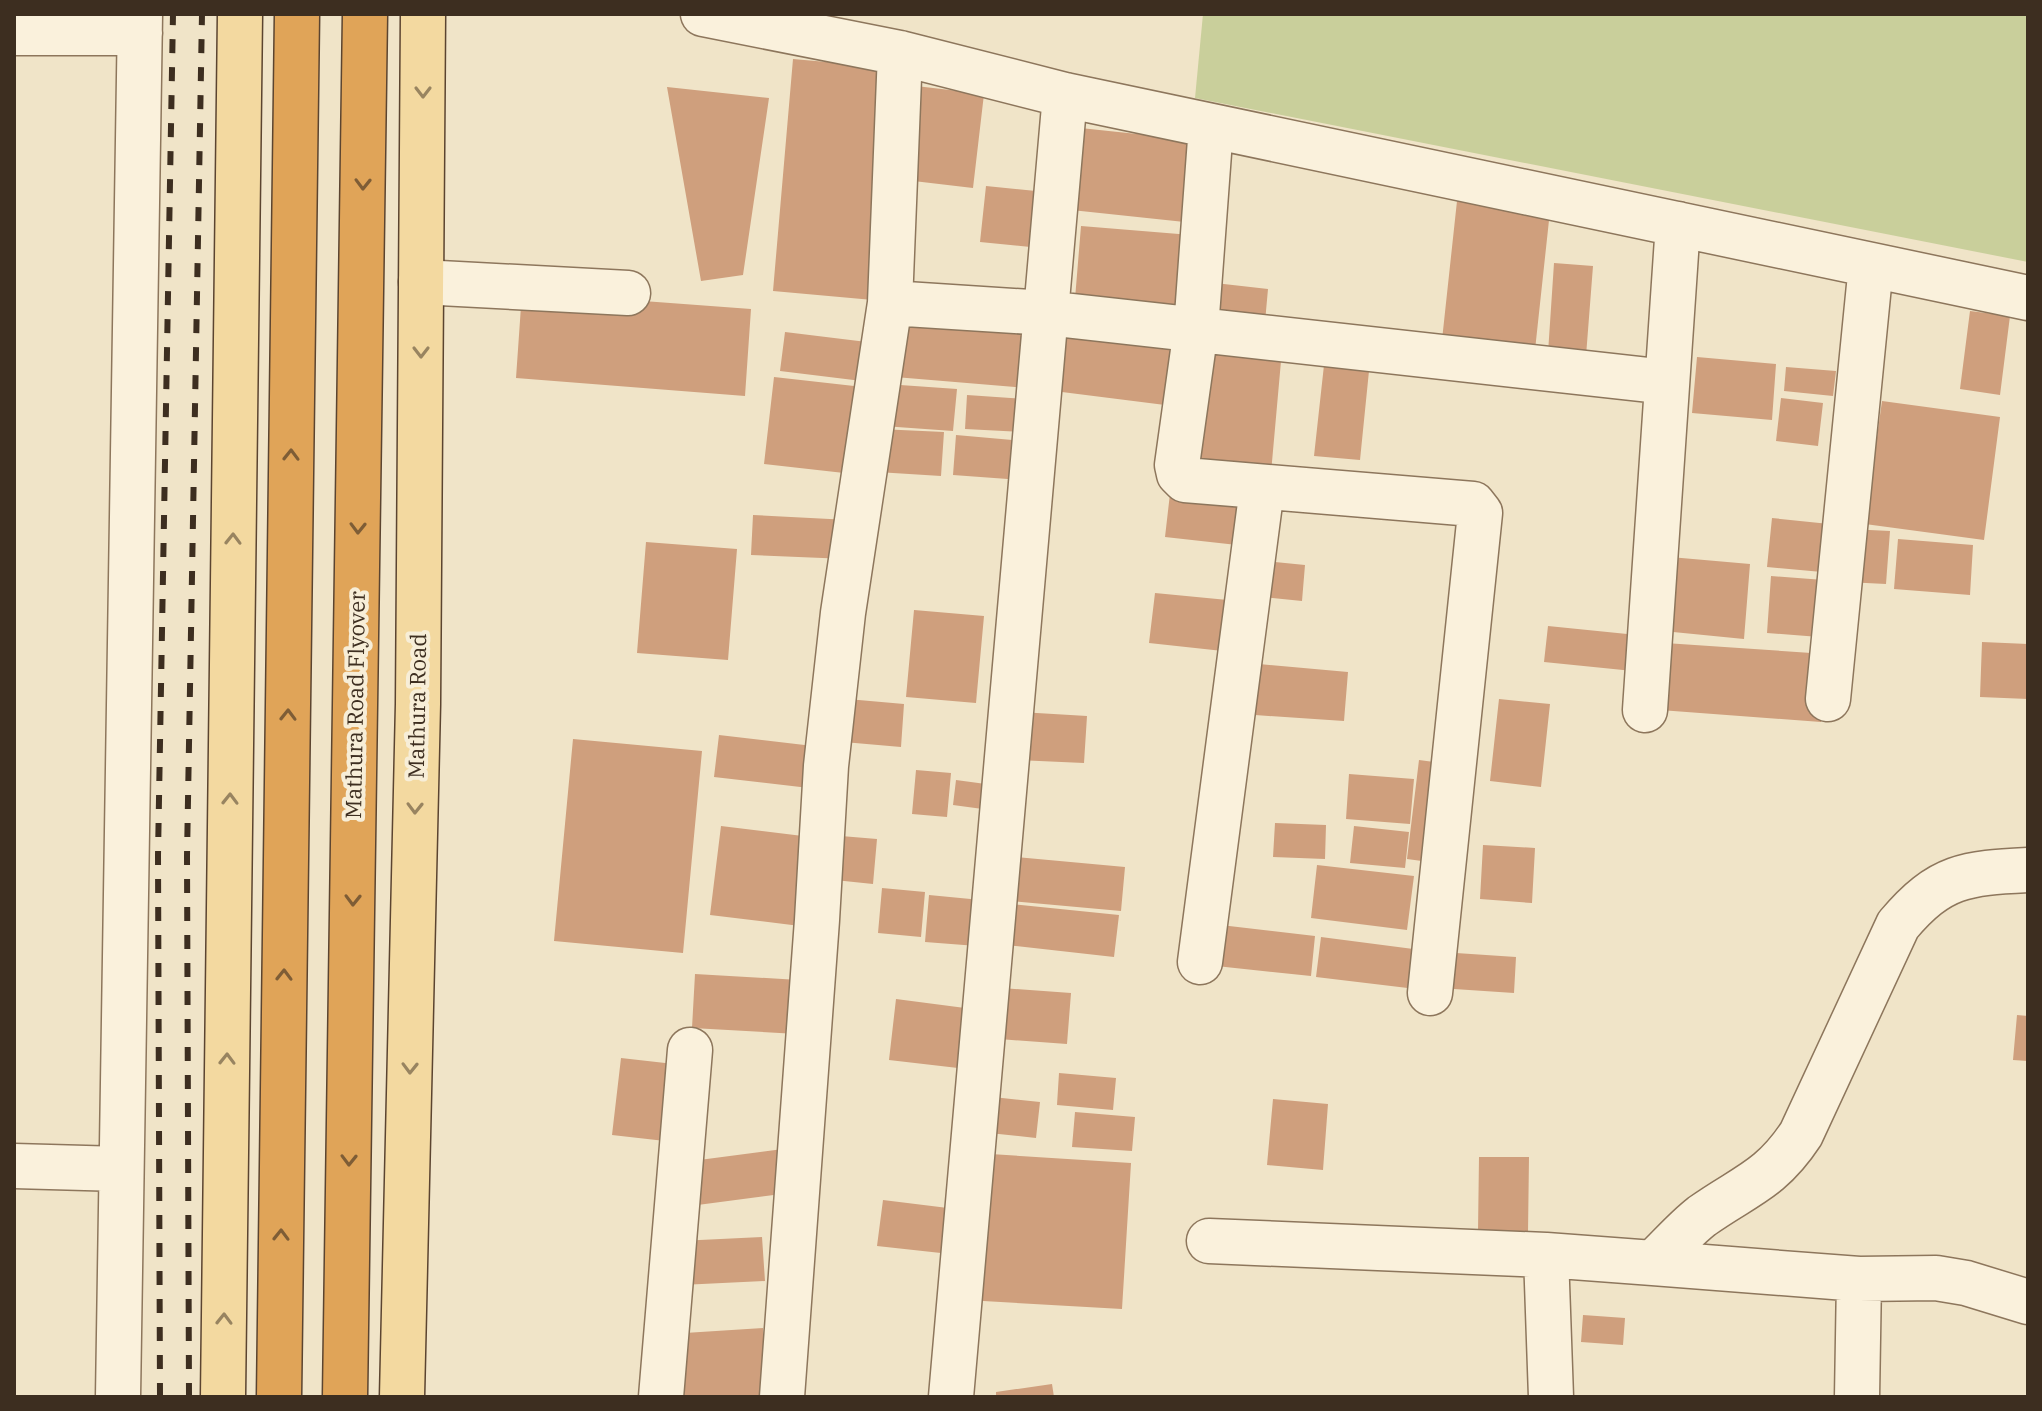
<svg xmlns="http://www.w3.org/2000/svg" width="2042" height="1411" font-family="'IBM Plex Serif',serif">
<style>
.green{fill:#c9cf9b}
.building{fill:#cf9f7d}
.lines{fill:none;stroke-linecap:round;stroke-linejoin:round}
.minor-casing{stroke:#8d765c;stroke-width:47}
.major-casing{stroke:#5b4430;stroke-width:47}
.highway-casing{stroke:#5b4430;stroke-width:47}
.minor{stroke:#faf1dc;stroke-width:44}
.major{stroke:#f3d9a0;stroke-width:44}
.highway{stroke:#e0a458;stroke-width:44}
.rail{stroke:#3d2e20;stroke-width:6;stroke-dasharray:14 14;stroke-linecap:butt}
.oneway{stroke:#988460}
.oneway2{stroke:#7e5d36}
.labels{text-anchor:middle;stroke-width:8;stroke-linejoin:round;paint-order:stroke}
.street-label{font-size:22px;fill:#3d2e20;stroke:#f7eed8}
</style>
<rect width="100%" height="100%" fill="#f0e4c8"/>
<path class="green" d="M1203 14H2028V262L1195 98Z"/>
<path class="building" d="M793 59 894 68 873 300 773 291Z
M916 86 984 94 973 188 905 180Z
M667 87 769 98 743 275 701 281Z
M1071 127 1203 141 1194 223 1062 209Z
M986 186 1046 192 1040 248 980 242Z
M1457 201 1550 211 1535 350 1442 340Z
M1081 226 1191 235 1184 308 1075 299Z
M1554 263 1593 266 1586 356 1548 353Z
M1215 283 1268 289 1265 322 1211 316Z
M522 292 751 309 745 396 516 378Z
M1970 311 2010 316 2000 395 1960 389Z
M900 313 1033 323 1028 388 895 377Z
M1063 320 1181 335 1173 406 1054 391Z
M785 332 875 343 870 382 780 371Z
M1197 343 1282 350 1271 473 1186 465Z
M1325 356 1370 361 1360 460 1314 456Z
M1697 357 1776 364 1772 420 1692 413Z
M1786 367 1836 371 1833 396 1784 391Z
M774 377 863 387 853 474 764 464Z
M886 384 957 389 953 431 883 426Z
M967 395 1025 399 1023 432 965 429Z
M1781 398 1823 403 1818 446 1776 441Z
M1882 401 2000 417 1984 540 1865 524Z
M879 429 944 432 941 476 877 472Z
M956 435 1023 441 1020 480 953 475Z
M1171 485 1243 494 1237 545 1165 537Z
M753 515 849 520 847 559 751 555Z
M1772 518 1839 525 1833 573 1767 567Z
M1849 529 1890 531 1886 584 1846 582Z
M1898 539 1973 545 1970 595 1894 589Z
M646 542 737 549 728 660 637 653Z
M1670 557 1750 564 1744 639 1663 631Z
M1255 560 1305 565 1302 601 1251 596Z
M1771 576 1837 581 1832 638 1767 633Z
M1155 593 1238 601 1232 652 1149 643Z
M914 610 984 616 976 703 906 697Z
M1548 626 1637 635 1633 671 1544 662Z
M1982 642 2028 644V699L1980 697Z
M1665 643 1826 654 1821 722 1660 710Z
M1259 664 1348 672 1344 721 1255 715Z
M836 698 904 704 901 747 832 741Z
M1499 699 1550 704 1541 787 1490 781Z
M1020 712 1087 716 1084 763 1017 760Z
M719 735 813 746 809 788 714 777Z
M573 739 702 751 683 953 554 941Z
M1419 760 1449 764 1437 863 1407 859Z
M916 770 951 773 947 817 912 814Z
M1349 774 1414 779 1410 824 1346 819Z
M956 780 993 785 990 810 953 805Z
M1275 823 1326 825 1325 859 1273 857Z
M721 826 819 838 808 927 710 915Z
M1354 826 1409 832 1405 868 1350 863Z
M829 835 877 839 873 884 825 879Z
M1483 845 1535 848 1532 903 1480 899Z
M1004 856 1125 867 1121 911 1000 900Z
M1317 865 1414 876 1407 930 1311 918Z
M882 888 925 892 921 937 878 933Z
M929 895 981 900 977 946 925 942Z
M1002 903 1119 915 1114 957 997 944Z
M1212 924 1315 936 1311 976 1207 965Z
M1321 937 1421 950 1416 989 1316 977Z
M1441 952 1516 957 1514 993 1439 988Z
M695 974 799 980 797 1034 692 1028Z
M1002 988 1071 993 1067 1044 999 1039Z
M896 999 965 1008 958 1068 889 1060Z
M2017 1015 2028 1016V1061L2013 1060Z
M621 1058 674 1064 665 1141 612 1135Z
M1059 1073 1116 1078 1113 1110 1057 1105Z
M993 1097 1040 1102 1036 1138 989 1133Z
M1273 1099 1328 1104 1323 1170 1267 1165Z
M1075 1112 1135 1117 1132 1151 1072 1147Z
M783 1149 789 1193 690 1206 684 1162Z
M975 1153 1131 1163 1122 1309 966 1300Z
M1479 1157H1529L1528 1232 1478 1231Z
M883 1200 956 1209 950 1254 877 1246Z
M762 1237 765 1281 681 1285 679 1241Z
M1583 1315 1625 1318 1623 1345 1581 1342Z
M763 1328 768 1397H673L669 1334Z
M1052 1384 1054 1397H996V1392Z"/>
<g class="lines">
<defs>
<path id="minor" d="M703 14 900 53 1065 95 2028 298
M14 33H140
M1211 126 1196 329 1177 465 1179 474 1185 480 1473 504 1480 513 1430 993
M421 282 628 293
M890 303 1046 313 1667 382
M1828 699 1871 265
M1645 710 1678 224
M1200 962 1262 488
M14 1166 121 1169
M1209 1241 1546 1255 1653 1263C1669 1248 1684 1230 1702 1216 1744 1186 1770 1181 1801 1134L1898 925C1940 875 1966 873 2028 870
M1546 1255 1551 1397
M1653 1263 1859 1279 1936 1278 1966 1283 2028 1302
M118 1397 140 14
M661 1397 690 1050
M782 1397 817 920 826 766 843 613 890 303 900 53
M951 1397 1065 95
M1857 1397 1859 1279"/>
<path id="major" d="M223 1397 240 14
M402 1397 418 704 423 14"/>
<path id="highway" d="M279 1397 297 14
M345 1397 365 14"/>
</defs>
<use href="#minor" class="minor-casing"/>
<use href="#major" class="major-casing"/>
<use href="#highway" class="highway-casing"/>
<use href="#minor" class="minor"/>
<use href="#major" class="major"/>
<use href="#highway" class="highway"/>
<path class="rail" d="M160 1397 158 855 173 14
M189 1397 187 856 202 14"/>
</g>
<defs><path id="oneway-chevron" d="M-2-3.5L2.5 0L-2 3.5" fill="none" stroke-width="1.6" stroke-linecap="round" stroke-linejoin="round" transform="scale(2)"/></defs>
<g class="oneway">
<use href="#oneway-chevron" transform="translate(423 92) rotate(90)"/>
<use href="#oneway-chevron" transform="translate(421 352) rotate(90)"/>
<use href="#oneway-chevron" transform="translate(233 539) rotate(-89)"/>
<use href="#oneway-chevron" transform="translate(230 799) rotate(-89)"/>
<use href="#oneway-chevron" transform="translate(415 808) rotate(91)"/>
<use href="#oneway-chevron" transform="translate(227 1059) rotate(-89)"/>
<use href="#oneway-chevron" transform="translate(410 1068) rotate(91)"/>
<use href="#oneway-chevron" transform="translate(224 1319) rotate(-89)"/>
</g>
<g class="oneway2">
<use href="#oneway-chevron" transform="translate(363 184) rotate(91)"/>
<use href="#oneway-chevron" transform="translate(291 455) rotate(-89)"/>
<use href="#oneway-chevron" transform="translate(358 528) rotate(91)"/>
<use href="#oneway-chevron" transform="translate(288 715) rotate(-89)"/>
<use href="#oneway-chevron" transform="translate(353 900) rotate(91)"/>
<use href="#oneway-chevron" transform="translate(284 975) rotate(-89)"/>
<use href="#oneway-chevron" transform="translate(349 1160) rotate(91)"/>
<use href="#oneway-chevron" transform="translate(281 1235) rotate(-89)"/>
</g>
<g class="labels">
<g class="street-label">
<text transform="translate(355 705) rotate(-89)" y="8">Mathura Road Flyover</text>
<text transform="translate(417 706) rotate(-89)" y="8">Mathura Road</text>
</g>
</g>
<rect width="2042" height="1411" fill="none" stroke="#3d2e20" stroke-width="32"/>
</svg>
